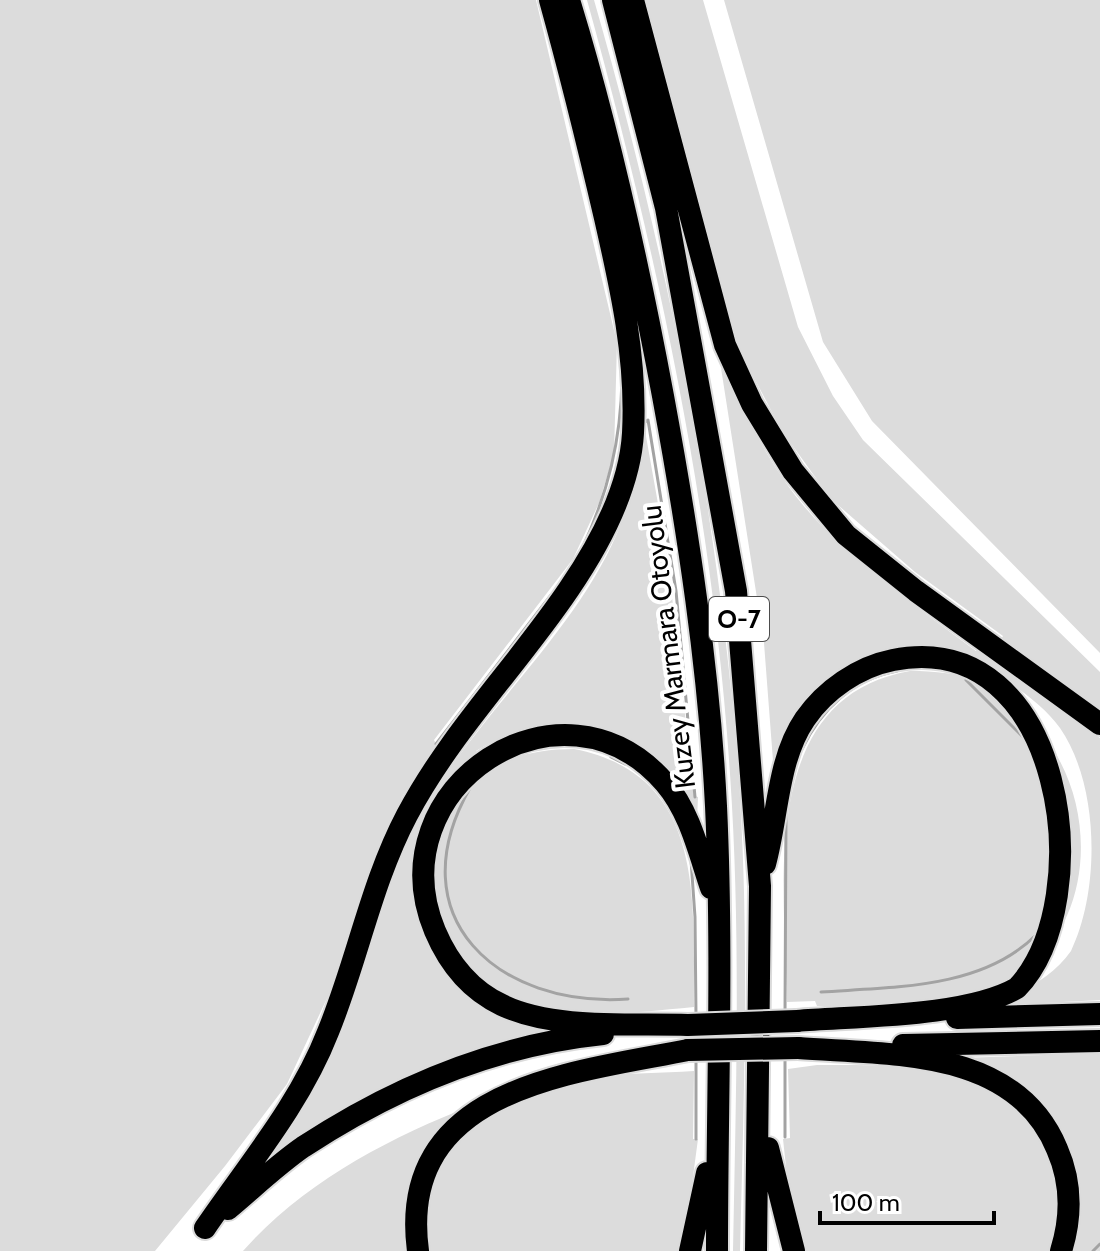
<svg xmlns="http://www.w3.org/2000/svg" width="1100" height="1251" font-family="Cabin,sans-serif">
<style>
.green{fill:#dcdcdc}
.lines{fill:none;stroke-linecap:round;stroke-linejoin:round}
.stream{stroke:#a3a3a3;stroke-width:3}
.highway-casing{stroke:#dbdbdb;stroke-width:26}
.highway{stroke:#000;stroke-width:22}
.highway-bridge-casing{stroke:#dbdbdb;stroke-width:26;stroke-linecap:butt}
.highway-bridge{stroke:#000;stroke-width:22}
.labels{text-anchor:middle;stroke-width:8;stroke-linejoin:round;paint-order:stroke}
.shield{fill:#fff;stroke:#4c4c4c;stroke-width:2}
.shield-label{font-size:26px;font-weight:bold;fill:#000}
.street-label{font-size:28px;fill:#000;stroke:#fff}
</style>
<rect width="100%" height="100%" fill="#fff"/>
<path class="green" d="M0 0H536L617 343 614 454 599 503 573 559 434 740 436 744 402 797 336 979 287 1084 225 1166 155 1251H0Z
M587 0H594C666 250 718 508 738 768 750 928 744 1091 740 1251H733C736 1092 741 933 730 774 713 513 657 252 587 0Z
M643 0H703L798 327 833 396 863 440 1100 672V712L1000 641 1003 636 915 572 831 499 782 431 733 338Z
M724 0H1100V653L872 421 823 342Z
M721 368C746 415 769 465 803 505 852 563 916 606 976 651L980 647 1100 738V1000L986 1006C1017 994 1051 980 1071 951 1100 891 1100 786 1060 728 1046 709 1029 697 1011 683 990 668 967 652 941 649 912 646 885 653 857 661L774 774 764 643Z
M644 425 668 560 694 796 698 797 697 820C658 727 561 698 476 751L477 755 424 828 419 829C409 903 415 953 480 997 504 1014 523 1025 552 1031 436 1056 347 1101 253 1172L322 1073 343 1029 398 862 429 791 433 794C490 702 584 622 622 521 634 490 639 458 644 425Z
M910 671C934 671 960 673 982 683 994 688 1005 701 1014 710 1023 718 1034 725 1042 734 1097 801 1096 917 1024 970 967 1012 884 1005 817 1006L815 1001 787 1002C785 886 756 698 910 671Z
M574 749C707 775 693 901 694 1007 638 1012 579 1021 524 1005 462 987 422 912 433 850 435 839 443 827 448 816 454 804 465 785 476 777 504 756 540 749 574 749Z
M1100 1053V1251H1069L1065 1148 962 1058Z
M817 1065C903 1065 1004 1060 1047 1150 1063 1182 1063 1218 1051 1251H804L789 1195 783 1139 790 1138 788 1069Z
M694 1071 693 1139H698L683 1251H427C423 1200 424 1184 457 1144 517 1070 607 1076 694 1071Z
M473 1105 440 1135 410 1251H243C304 1182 389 1138 473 1105Z"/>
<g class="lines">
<path class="stream" d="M642 424 648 420 676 591 695 797
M582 549C608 493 621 440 622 379
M966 680 1023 737
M436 744 551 595
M802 749C821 709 853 679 897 671
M477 754 520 733
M611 757 625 764
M470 788C396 918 499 1008 628 999
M691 860 695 917 696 1016
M821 992C894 987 982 989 1036 935
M785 1014 786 814
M785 1137V1058
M696 1139V1060
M1093 1251 1100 1244"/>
<defs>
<path id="highway" d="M569 0C609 130 638 262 663 396 688 531 709 668 716 806 723 954 717 1103 717 1251
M613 0 666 208 736 591 760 886 756 1251
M633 0 725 345 752 404 793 471 846 535 916 591 1100 724
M765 864C778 817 777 760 805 719 825 690 858 667 893 660 1065 626 1100 901 1017 988 966 1017 857 1016 797 1021
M957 1018 1100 1014
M688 1025C632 1023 553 1030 502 1005 470 990 449 964 435 931 375 787 562 664 665 783 690 812 699 853 711 888
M903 1045 1100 1041
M798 1048C890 1055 1015 1047 1057 1149 1072 1183 1072 1216 1061 1251
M768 1148 794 1251
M228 1209C252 1189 277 1165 303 1147 393 1088 495 1045 603 1034
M205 1228C248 1165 300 1104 328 1032 357 962 371 883 407 815 451 732 517 666 569 589 599 545 630 487 633 433 637 359 621 288 605 218 588 145 570 72 550 0
M418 1251C396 1087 573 1073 688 1050
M690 1251 707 1173"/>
</defs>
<use href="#highway" class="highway-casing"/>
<use href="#highway" class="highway"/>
<defs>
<path id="highway-bridge" d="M688 1025 797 1021
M688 1050 798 1048"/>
</defs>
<use href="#highway-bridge" class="highway-bridge-casing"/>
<use href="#highway-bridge" class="highway-bridge"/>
</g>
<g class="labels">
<rect class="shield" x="709" y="597" width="60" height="44" rx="6"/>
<g class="shield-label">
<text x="739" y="628">O-7</text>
</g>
<g class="street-label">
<text transform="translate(668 647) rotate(-97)" y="10">Kuzey Marmara Otoyolu</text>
</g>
</g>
<path d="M820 1211v12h174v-12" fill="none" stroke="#000000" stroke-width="4"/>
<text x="832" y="1211" font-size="24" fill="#000000" stroke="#ffffff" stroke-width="6" paint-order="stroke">100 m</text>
</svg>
